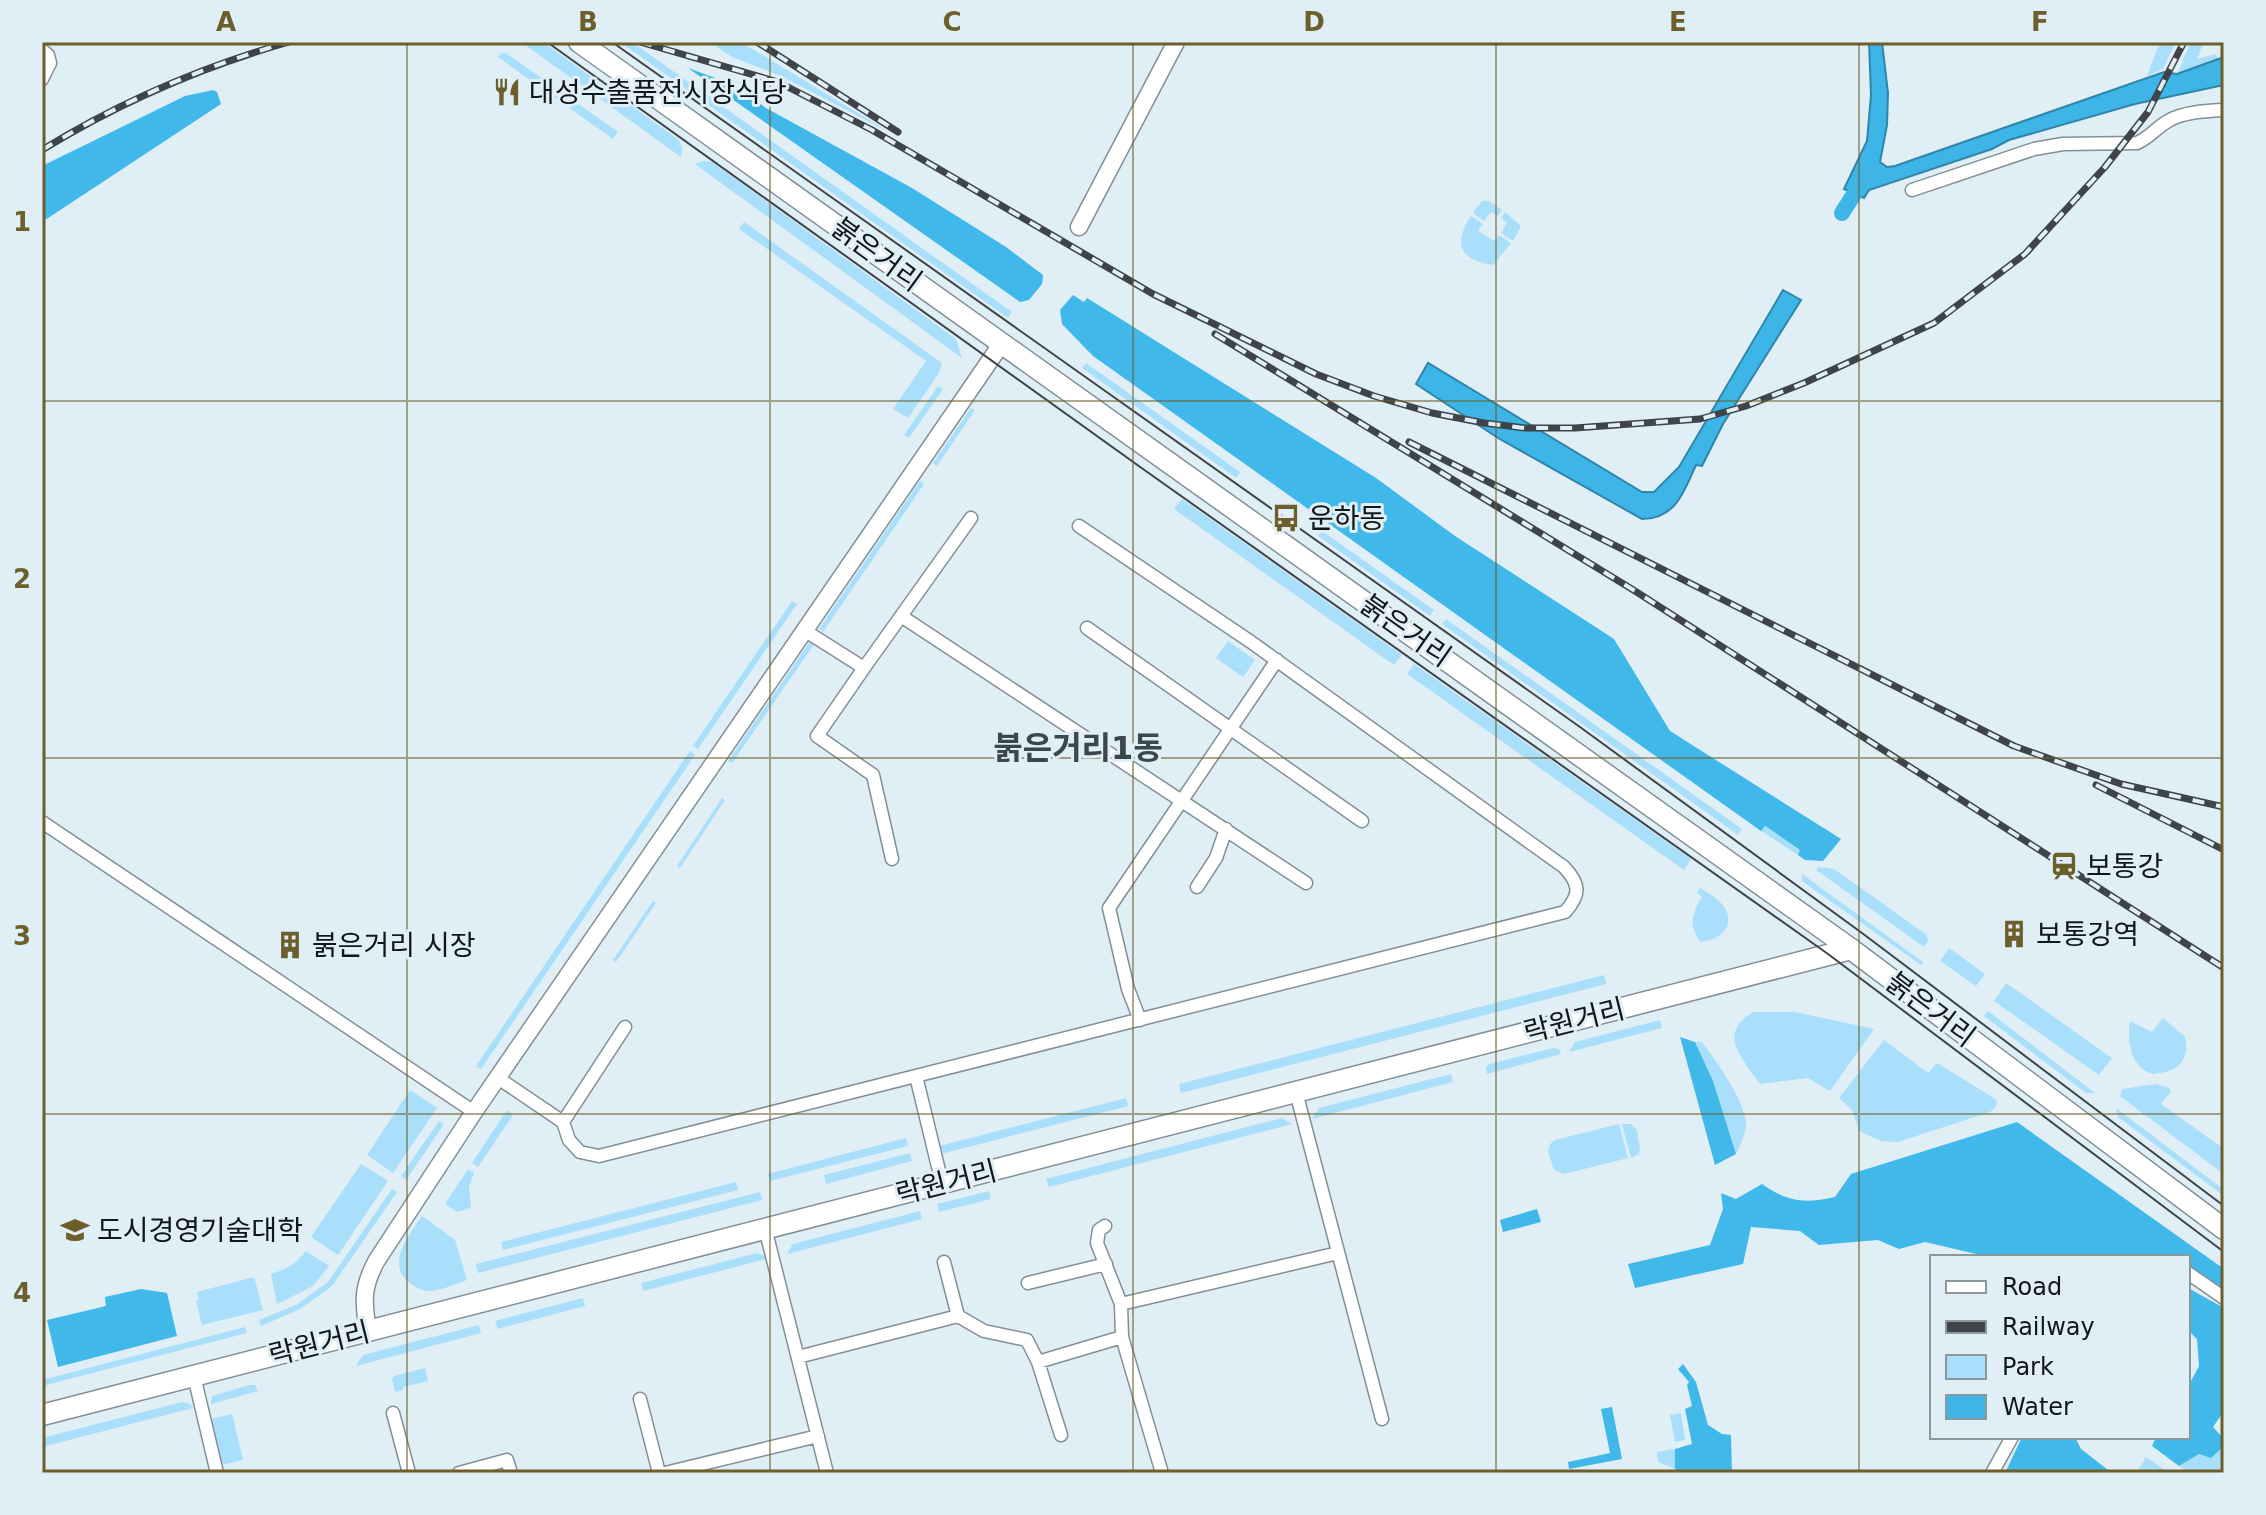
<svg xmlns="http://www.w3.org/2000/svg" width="2266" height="1515" font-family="'DejaVu Sans','Noto Sans KR',sans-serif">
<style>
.green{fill:#a9dffb}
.forest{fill:#41b8ea}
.water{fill:#3db5e7;stroke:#3085a9;stroke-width:2}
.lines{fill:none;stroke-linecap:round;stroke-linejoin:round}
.canal{stroke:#3db5e7;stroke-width:16}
.minor-casing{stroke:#838f96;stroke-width:15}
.tertiary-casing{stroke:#838f96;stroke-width:19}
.primary-casing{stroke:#838f96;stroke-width:23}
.trunk-casing{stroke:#838f96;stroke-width:23}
.minor{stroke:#fff;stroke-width:12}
.tertiary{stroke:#fff;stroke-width:16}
.primary{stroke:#fff;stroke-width:20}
.trunk{stroke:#fff;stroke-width:20}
.tram{stroke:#3e4448;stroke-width:2}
.rail-casing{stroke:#3e4448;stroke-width:7}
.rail{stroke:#e0eef5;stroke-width:4;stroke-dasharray:12;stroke-linecap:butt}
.grid{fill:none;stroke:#6c5f2c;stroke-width:2;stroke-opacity:0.55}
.labels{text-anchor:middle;stroke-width:6;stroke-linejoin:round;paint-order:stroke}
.poi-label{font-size:28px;fill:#111618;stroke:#e0eef5;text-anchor:start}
.street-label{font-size:28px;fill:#111618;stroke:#e0eef5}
.quarter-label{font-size:32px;font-weight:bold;fill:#3c474d;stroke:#e0eef5}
.neatline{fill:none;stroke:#6c5f2c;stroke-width:3}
.grid-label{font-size:26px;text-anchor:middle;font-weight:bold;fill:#6c5f2c}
</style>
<rect width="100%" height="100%" fill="#e0eef5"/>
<path class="green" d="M521 42H543L679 140 682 148 681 157Z
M620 42H632L1012 312 1008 318Z
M710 42H741L889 132 783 77 732 57Z
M2160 42H2176L2163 69 2147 76Z
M2191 42H2204L2197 59 2216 54 2218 59 2177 74Z
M506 53 618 132 613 139 498 57 501 53Z
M703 161 712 162 956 339 962 358 695 164Z
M1482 201H1489L1502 210 1498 216 1491 212 1484 221 1473 213Z
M1505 212 1521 226 1513 241 1501 233 1507 223 1501 218Z
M1471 216 1483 224 1478 231 1494 241 1499 235 1511 243 1493 265C1459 260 1453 243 1471 216Z
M744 222 942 363 939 373 908 418 893 409 926 361 739 229Z
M1086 363 1240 472 1236 478 1082 368Z
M938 386 943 389 909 438 904 435Z
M971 408 975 410 937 466 933 463Z
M920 481 924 484 823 632 819 629Z
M1182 499 1402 655 1394 665 1174 509Z
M1322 531 1434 610 1430 616 1318 536Z
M792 601 797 604 698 749 693 746Z
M1446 619 1742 829 1738 835 1442 624Z
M811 640 815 643 732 763 728 761Z
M1228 641 1255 660 1243 677 1216 658Z
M1414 664 1691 859 1684 870 1407 674Z
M690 751 695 755 481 1069 476 1066Z
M722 798 725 800 680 868 677 866Z
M1764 826 1801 851 1798 855 1761 831Z
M1818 867 1834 869 1927 935 1928 941 1924 947 1816 870Z
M1802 874 1923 962 1921 965 1802 881Z
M1700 888C1708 893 1722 901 1726 910 1735 929 1716 941 1700 942 1689 924 1691 915 1702 897L1697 893Z
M653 901 656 903 616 962 613 960Z
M1949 948 1985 974 1976 986 1940 961Z
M1604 975 1606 984 1181 1093 1179 1084Z
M2006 983 2112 1058 2099 1075 1994 1001Z
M1988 1011 2095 1093H2086L1984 1016Z
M1754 1012H1795L1874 1029 1830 1091 1808 1078 1760 1084C1742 1058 1716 1033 1754 1012Z
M2163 1018 2185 1037C2190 1062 2177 1072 2153 1074 2130 1067 2127 1042 2130 1021L2152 1032Z
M1660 1020 1662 1028 1569 1052 1575 1042Z
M1884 1040 1928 1073 1937 1063 1997 1100 1996 1107 1990 1112 1898 1142 1881 1141 1859 1131 1852 1110 1839 1098Z
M1695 1042H1702C1716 1061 1744 1099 1746 1123 1746 1134 1741 1144 1736 1154L1713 1081Z
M1553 1048 1559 1049 1561 1054 1487 1074 1486 1067 1490 1064Z
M1451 1074 1453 1082 1312 1119 1319 1108Z
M2156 1084 2169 1088 2171 1091 2161 1104 2224 1149V1174L2120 1096 2122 1089Z
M410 1090 437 1108 393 1173 367 1155Z
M1126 1098 1128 1106 941 1154 939 1146Z
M2116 1108 2224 1190V1196L2118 1117Z
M507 1110 513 1115 478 1167 472 1163Z
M1282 1118 1292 1124 1049 1187 1046 1179Z
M439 1121 444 1124 406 1180 401 1176Z
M1619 1124 1628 1158 1564 1174 1554 1170 1548 1152 1550 1144 1555 1140Z
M1622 1124H1631L1637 1130 1640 1149 1639 1154 1631 1158Z
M906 1138 908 1146 770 1181 768 1174Z
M910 1153 912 1161 826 1184 824 1175Z
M361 1164 388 1181 338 1255 311 1237Z
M468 1169 474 1173 469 1187 471 1208 457 1212 445 1204Z
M736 1182 738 1190 503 1250 501 1242Z
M392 1189 397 1192 332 1286 300 1309 261 1326 259 1320 296 1305 328 1282Z
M989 1191 991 1199 939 1212 937 1204Z
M760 1192 762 1200 478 1273 476 1264Z
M920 1211 922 1219 787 1254 793 1244Z
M422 1216 455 1240 467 1280C455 1284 441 1291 429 1291 422 1291 415 1287 411 1284 384 1265 409 1235 422 1216Z
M306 1251 329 1266 313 1286 277 1304 271 1274C287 1269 296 1264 306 1251Z
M757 1253 770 1258 643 1291 641 1283Z
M254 1277 263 1310 202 1325 196 1301 199 1300 197 1292Z
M583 1298 585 1306 498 1329 495 1321Z
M479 1325 481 1333 356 1366 363 1355Z
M245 1327 247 1333 42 1386V1380Z
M425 1368 428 1381 403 1387V1390L395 1392 392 1379 394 1376Z
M249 1385H255L258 1391 211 1404 212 1396Z
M182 1402 190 1404 193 1408 42 1447V1438Z
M1681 1413 1685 1440 1675 1442 1670 1415Z
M232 1414 243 1460 221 1465 210 1419Z
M2224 1446V1473H2189L2179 1466 2199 1454 2211 1458Z
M1675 1449V1469L1658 1462 1657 1452Z
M2146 1457 2169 1473H2136Z"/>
<path class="forest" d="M688 68 732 84 766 108 912 188 1006 247 1043 275 1042 284 1029 300 1020 302Z
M213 90 217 92 221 104 42 222V166L185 96Z
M1073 295 1084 302 1087 298 1376 478 1455 536 1614 639 1670 731 1841 839 1823 861 1805 860 1798 855 1800 850 1765 826 1761 831 1093 356 1062 324 1060 310Z
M1680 1037 1695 1042 1713 1081 1736 1154 1715 1165Z
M2017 1122 2224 1269V1290L2188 1266V1257H1989L1925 1242 1899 1249 1878 1240 1819 1245 1800 1231 1751 1227 1743 1264 1635 1288 1628 1264 1710 1245 1723 1209 1721 1193 1736 1199 1762 1184C1787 1202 1805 1204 1835 1197L1851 1174Z
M1537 1209 1541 1222 1503 1232 1500 1220Z
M2188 1288 2224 1308V1411L2213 1427 2224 1439V1446L2211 1458 2199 1454 2179 1466 2152 1446 2156 1437H2188V1387L2199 1366 2197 1339 2188 1330Z
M141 1289 167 1293 177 1336 58 1367 47 1320 106 1306 105 1297Z
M1683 1364 1696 1382 1708 1425 1722 1434 1731 1435 1732 1473H1686L1675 1469V1449L1692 1444 1685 1409 1692 1406 1687 1385 1689 1382 1678 1369Z
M1612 1407 1622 1459 1569 1469 1568 1462 1610 1453 1601 1409Z
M2022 1437H2075L2081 1449 2112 1473H2005Z"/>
<path class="water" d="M1869 42H1882L1888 93 1887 125 1880 162 1887 167 1895 166 2164 72 2177 74 2224 57V85L2135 104 2009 140 1992 149 1869 190 1864 198 1844 189 1867 141 1871 95Z
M1783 290 1801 300 1723 424 1702 466 1696 465C1684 491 1676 519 1642 519L1498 438 1416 384 1428 363 1642 492H1654L1679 467Z"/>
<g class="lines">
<path class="canal" d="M1842 213 1865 177"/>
<defs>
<path id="minor" d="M42 50 48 55 50 63 42 79
M1912 190 2034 149 2063 144 2137 143C2149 138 2156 128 2168 121 2183 112 2206 111 2224 110
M901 616 1306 883
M1087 628 1362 821
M804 630 864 668 971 518
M864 668 817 736 873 775 892 859
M42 822 474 1112
M1197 887 1216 858 1226 829
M1140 1020 1128 989 1109 908 1277 660
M916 1076 942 1183
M498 1078 563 1122 569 1140 580 1152 599 1156 1565 912C1581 894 1580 884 1564 867L1251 642 1079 526
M1296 1092 1382 1419
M563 1122 625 1027
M1105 1226 1099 1230 1097 1243 1121 1304 1122 1337 1162 1473
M765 1228 827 1473
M944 1262 958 1316 984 1331 1027 1340 1038 1362 1061 1435
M2188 1273 2224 1298
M1028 1283 1106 1264
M1121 1304 1338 1253
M798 1357 958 1316
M1038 1362 1122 1337
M194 1376 217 1473
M640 1399 659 1473
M393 1413 409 1473
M459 1473 507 1460 511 1473
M665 1473 818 1436
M1992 1473 2012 1437"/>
<path id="tertiary" d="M1079 227 1176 42
M368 1331C363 1301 362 1287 377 1260L474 1112 1002 343"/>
<path id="primary" d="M579 42 1851 949
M42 1415 1851 949"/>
<path id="trunk" d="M1851 949 2224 1229"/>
</defs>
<use href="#minor" class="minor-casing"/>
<use href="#tertiary" class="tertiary-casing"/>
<use href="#primary" class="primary-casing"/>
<use href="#trunk" class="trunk-casing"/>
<use href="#minor" class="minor"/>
<use href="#tertiary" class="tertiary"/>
<use href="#primary" class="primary"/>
<use href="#trunk" class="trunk"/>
<path class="tram" d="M547 42 1143 469 1828 954 2224 1252
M612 42 1580 727 1862 933 2224 1206"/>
<defs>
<path id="rail" d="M640 42 778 82 872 130 1153 294 1316 374 1374 396 1432 413 1484 423 1525 428H1575L1700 419 1746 406 1804 383 1934 323 2025 254 2105 167 2148 112 2184 42
M757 42 898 132
M42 150C120 102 201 67 289 42
M1215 334 1635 591 2224 968
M1409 442 2014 746 2121 784 2224 807
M2096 785 2224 850"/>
</defs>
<use href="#rail" class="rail-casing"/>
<use href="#rail" class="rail"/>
</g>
<path class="grid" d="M407 42V1473M770 42V1473M1133 42V1473M1496 42V1473M1859 42V1473M42 401H2224M42 758H2224M42 1114H2224"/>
<defs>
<symbol id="restaurant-bare" viewBox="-9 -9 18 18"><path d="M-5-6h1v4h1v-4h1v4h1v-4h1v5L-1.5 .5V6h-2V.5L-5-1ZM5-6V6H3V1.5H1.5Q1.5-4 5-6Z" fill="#6c5f2c" stroke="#e0eef5" stroke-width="2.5" paint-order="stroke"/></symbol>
<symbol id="bus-bare" viewBox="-9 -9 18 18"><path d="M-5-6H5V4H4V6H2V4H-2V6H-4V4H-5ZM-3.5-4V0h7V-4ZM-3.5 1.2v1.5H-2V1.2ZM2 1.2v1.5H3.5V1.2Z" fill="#6c5f2c" stroke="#e0eef5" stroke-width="2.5" paint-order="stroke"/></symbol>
<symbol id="station-bare" viewBox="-9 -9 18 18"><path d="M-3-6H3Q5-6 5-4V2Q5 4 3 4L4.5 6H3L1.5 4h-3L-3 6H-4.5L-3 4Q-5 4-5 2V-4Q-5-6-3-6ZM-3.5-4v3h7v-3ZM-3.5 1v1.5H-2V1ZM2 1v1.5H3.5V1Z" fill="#6c5f2c" stroke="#e0eef5" stroke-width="2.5" paint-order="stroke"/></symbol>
<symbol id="building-bare" viewBox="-9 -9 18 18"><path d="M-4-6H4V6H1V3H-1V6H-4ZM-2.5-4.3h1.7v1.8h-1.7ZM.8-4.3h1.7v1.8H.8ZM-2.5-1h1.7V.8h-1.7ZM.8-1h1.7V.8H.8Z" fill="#6c5f2c" stroke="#e0eef5" stroke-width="2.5" paint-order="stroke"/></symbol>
<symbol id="school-bare" viewBox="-9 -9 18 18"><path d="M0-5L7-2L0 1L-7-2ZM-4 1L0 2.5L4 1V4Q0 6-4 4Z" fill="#6c5f2c" stroke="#e0eef5" stroke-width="2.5" paint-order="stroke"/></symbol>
</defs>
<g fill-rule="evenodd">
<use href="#restaurant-bare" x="487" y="72" width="40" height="40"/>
<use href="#bus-bare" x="1266" y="498" width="40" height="40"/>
<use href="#station-bare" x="2044" y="846" width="40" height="40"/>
<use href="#building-bare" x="1994" y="914" width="40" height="40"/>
<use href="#building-bare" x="270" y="925" width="40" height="40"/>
<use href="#school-bare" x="55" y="1210" width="40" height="40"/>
</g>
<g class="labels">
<g class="poi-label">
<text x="529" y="102">대성수출품전시장식당</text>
<text x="1308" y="528">운하동</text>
<text x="2086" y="876">보통강</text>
<text x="2036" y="944">보통강역</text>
<text x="312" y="955">붉은거리 시장</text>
<text x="97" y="1240">도시경영기술대학</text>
</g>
<g class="street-label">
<text transform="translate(877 254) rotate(36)" y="10">붉은거리</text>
<text transform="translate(1406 630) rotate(35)" y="10">붉은거리</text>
<text transform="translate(1931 1009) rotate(37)" y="10">붉은거리</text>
<text transform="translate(1574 1020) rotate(-14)" y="10">락원거리</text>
<text transform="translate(946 1182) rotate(-14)" y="10">락원거리</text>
<text transform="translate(319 1343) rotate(-14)" y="10">락원거리</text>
</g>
<g class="quarter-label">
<text x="1078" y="759">붉은거리1동</text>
</g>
</g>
<rect width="2266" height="1515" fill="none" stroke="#e0eef5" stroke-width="88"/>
<rect x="1930" y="1255" width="260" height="184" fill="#e0eef5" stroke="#8d989d" stroke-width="2"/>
<rect x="1946" y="1281" width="40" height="12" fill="#ffffff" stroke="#8d989d" stroke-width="2"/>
<text x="2002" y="1295" font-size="24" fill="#111618">Road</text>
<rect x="1946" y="1321" width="40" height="12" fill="#3e4448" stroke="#8d989d" stroke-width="2"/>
<text x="2002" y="1335" font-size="24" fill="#111618">Railway</text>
<rect x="1946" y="1355" width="40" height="24" fill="#a9dffb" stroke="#8d989d" stroke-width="2"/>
<text x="2002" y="1375" font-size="24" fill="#111618">Park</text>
<rect x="1946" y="1395" width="40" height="24" fill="#3db5e7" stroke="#8d989d" stroke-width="2"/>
<text x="2002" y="1415" font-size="24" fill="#111618">Water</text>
<rect x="44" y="44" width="2178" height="1427" class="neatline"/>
<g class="grid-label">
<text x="226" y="31">A</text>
<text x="588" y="31">B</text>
<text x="952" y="31">C</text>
<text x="1314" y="31">D</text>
<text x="1678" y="31">E</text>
<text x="2040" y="31">F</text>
<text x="22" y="231">1</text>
<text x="22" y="588">2</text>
<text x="22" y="945">3</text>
<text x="22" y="1302">4</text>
</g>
</svg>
